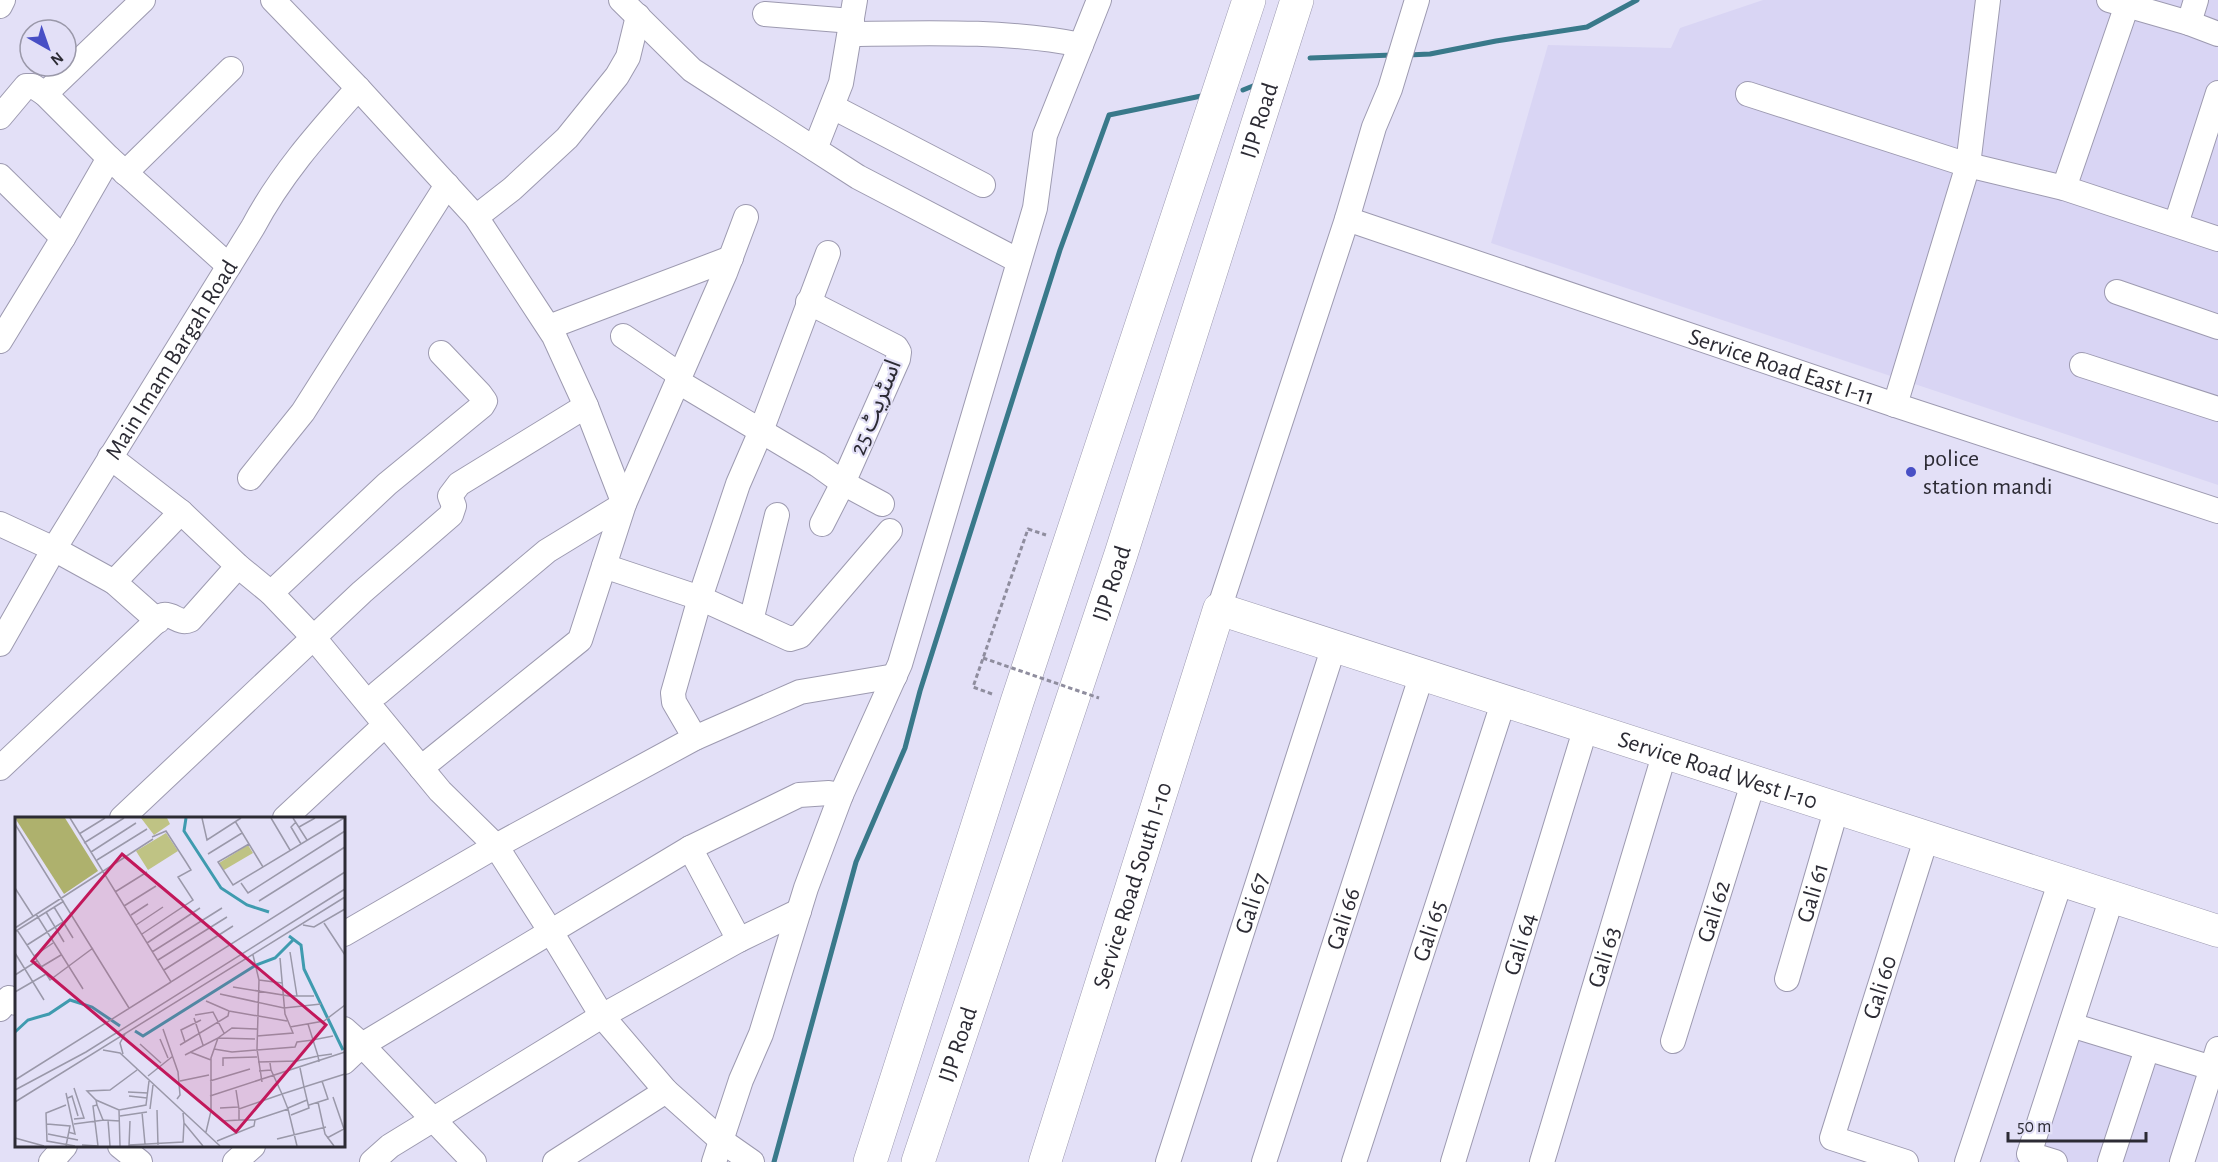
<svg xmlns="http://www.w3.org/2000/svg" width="2218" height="1162" font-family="'Alegreya Sans','Noto Sans Arabic',sans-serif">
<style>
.built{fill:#d9d5f4}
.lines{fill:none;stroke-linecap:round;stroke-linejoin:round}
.stream{stroke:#39798a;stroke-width:5}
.minor-casing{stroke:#9d9ab0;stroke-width:26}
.major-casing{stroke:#9d9ab0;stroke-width:33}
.highway-casing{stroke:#9d9ab0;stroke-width:34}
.path{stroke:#8f8d9e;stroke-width:3;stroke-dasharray:4.5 3;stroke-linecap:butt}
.minor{stroke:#fff;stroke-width:24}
.major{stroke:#fff;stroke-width:32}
.highway{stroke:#fff;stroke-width:33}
.path-bridge{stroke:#8f8d9e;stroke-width:3;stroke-dasharray:4.5 3;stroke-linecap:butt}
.poi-dot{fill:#484fc5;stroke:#e3e0f7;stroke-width:2}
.labels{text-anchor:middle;stroke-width:4.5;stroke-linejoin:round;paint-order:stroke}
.street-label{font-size:24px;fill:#2c2b34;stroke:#e3e0f7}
.poi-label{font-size:24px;fill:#2c2b34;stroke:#e3e0f7;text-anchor:start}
.inset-river{fill:none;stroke:#3f9baf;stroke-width:3}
.inset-road{fill:none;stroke:#9a98a9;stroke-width:1.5}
.view{fill:#c2185b;fill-opacity:0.15;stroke:#c2185b;stroke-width:3}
.inset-edge{fill:none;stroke:#2c2b34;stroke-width:3}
</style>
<rect width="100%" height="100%" fill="#e3e0f7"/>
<path class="built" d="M1763 0H2218V485L1491 243 1548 45 1671 48 1680 28Z
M2065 1015 2204 1058 2172 1162H2014Z"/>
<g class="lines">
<path class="stream" d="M1408 55 1430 54 1496 41 1587 27 1637 0
M1310 58 1393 55
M1243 90 1258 84
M774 1162 856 862 905 748 920 691 1060 250 1109 115 1206 95"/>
<defs>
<g id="minor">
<path d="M273 0 358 88 476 217 554 336 586 406 624 504 580 640 421 768"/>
<path d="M621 0 692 70 858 177 1019 261"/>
<path d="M2109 0 2189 23 2218 34"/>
<path d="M0 6 3 0"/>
<path d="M765 14 852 21"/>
<path d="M2189 23 2196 0"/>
<path d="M850 34C925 33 1008 30 1081 45"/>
<path d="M1748 94 1968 165 2064 188 2218 239"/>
<path d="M833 107 983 185"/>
<path d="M0 117 26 86H33L45 94"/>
<path d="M815 149 841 83 855 0"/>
<path d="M109 158 45 94 143 0"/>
<path d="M125 173 231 69"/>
<path d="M0 176 63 238"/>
<path d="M2064 188 2127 5"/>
<path d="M476 217 512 189 567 138 617 76 628 57 638 16"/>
<path id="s1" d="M1347 219 1895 405 2218 511"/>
<path d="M2176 224 2218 93"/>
<path d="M2117 292 2218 327"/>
<path d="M808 302 896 347 899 352 898 359 843 483 822 524"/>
<path d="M549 327 731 258"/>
<path d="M623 336 680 375"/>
<path d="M0 341 63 238 109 158 229 266"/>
<path d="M2082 365 2218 409"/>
<path d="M677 381 818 465 843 483 882 504"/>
<path d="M1895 405 1968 165 1988 0"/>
<path d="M110 457 181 512 238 566 271 593 314 638 440 791 496 846 551 932 602 1016 666 1091 722 1141 752 1162"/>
<path d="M250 478 303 412 447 185"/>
<path d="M0 524 54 549 114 582"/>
<path d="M604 566 700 598 790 639 800 636 890 531"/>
<path d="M271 593 387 484 482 406 485 401 480 394 441 353"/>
<path d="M1219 609 1347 219 1374 127 1390 89 1417 0"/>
<path d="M158 621 114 582 181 512"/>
<path d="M751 621 777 515"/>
<path id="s2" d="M0 644 54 549 253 227C281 174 319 132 358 88"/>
<path d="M378 693 547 551 624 504 725 273 746 217"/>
<path d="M695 738 674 702 673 693 700 598 738 484 761 431 828 253"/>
<path d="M0 768 163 615C173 613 179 625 190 620L238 566"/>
<path d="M122 818 362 592 451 515 454 506 450 496 459 484 586 406"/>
<path d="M285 818 385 725"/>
<path d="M690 848 739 940"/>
<path d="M344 934 496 846 695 738 800 692 895 676"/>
<path id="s3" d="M1787 979 1837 807"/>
<path d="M0 1009 9 998 16 1003"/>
<path d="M2071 1025 2212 1068"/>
<path d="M344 1029 362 1045 474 1162"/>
<path id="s4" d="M1673 1041 1754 780"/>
<path d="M344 1062 362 1045 690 848 799 795 829 793 841 795"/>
<path d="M120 1146 140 1162"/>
<path d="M51 1162 65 1146"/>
<path d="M235 1162 253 1146"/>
<path d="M372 1162 390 1146 602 1016 739 940 799 911"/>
<path d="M555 1162 666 1091"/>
<path d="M714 1162 741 1080 761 1034 806 888 841 795 900 664 1035 208 1045 135 1099 0"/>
<path id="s5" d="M1168 1162 1334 646"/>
<path id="s6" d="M1264 1162 1422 674"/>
<path id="s7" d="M1354 1162 1504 700"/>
<path id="s8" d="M1453 1162 1586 727"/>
<path id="s9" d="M1542 1162 1665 752"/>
<path id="s10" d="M1906 1162 1832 1138 1927 836"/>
<path d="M1967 1162 2061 880"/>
<path d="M2055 1162 2029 1154 2112 897"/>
<path d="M2110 1162 2147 1049"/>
<path d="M2182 1162 2218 1049"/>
</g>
<g id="major">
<path id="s11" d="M1045 1162 1219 609 2218 931"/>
</g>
<g id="highway">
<path d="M870 1162 1017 702 1249 0"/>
<path id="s12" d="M918 1162 1121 554 1297 0"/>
</g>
</defs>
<use href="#minor" class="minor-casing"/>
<use href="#major" class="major-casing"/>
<use href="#highway" class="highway-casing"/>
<path class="path" d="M992 694 973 687 1028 529 1046 535"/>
<use href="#minor" class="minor"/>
<use href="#major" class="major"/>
<use href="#highway" class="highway"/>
<path class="path-bridge" d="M983 658 1099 698"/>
</g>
<circle class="poi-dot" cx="1911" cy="472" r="6"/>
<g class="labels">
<g class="street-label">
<text dy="8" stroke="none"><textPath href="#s12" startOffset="1096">IJP Road</textPath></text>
<text dy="8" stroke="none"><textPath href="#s2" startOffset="332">Main Imam Bargah Road</textPath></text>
<text dy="8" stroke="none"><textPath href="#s1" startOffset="459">Service Road East I-11</textPath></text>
<text transform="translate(875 407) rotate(-68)" y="8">اسٹریٹ 25</text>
<text dy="8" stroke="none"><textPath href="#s12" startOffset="610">IJP Road</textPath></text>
<text dy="8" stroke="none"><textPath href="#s11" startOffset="1104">Service Road West I-10</textPath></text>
<text dy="8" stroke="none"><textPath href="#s11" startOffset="290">Service Road South I-10</textPath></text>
<text dy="8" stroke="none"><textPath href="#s3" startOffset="90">Gali 61</textPath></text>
<text dy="8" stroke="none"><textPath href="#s5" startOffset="272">Gali 67</textPath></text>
<text dy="8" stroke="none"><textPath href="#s4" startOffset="136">Gali 62</textPath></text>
<text dy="8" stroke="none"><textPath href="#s6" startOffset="256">Gali 66</textPath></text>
<text dy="8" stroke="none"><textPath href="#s7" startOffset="243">Gali 65</textPath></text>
<text dy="8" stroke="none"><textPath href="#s8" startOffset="228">Gali 64</textPath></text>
<text dy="8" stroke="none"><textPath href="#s9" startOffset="214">Gali 63</textPath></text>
<text dy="8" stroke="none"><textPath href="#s10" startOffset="236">Gali 60</textPath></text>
<text dy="8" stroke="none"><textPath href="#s12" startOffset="124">IJP Road</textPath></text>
</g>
<g class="poi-label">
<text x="1923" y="466">police<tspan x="1923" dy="28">station mandi</tspan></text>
</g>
</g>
<g transform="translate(15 817)">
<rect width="330" height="330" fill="#e3e0f7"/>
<path d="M126 1H152L155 7 139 18ZM151 16 163 34 133 53 121 34ZM233 28 238 36 209 53 204 46Z" fill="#bfc384"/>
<path d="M0 1H50L83 54 49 77Z" fill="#aeb16d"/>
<path class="inset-river" d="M171 1 169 14 206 71 232 88 254 95M274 119 286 128 289 152 328 233M120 214 128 219 241 148 260 141 278 123M0 215 13 203 34 197 55 183 77 190 105 209"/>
<path class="inset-road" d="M55 1 156 165 330 55M187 1 192 23 226 1M256 1 275 33M278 1 292 23M220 4 248 50M281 5 276 10 286 27M0 7 114 191M284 10 300 1M64 17 90 1M69 26 109 1M234 27 203 45 218 68 329 1M76 35 121 6M193 37 227 16M82 43 132 12M226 66 233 76 330 14M0 71 18 99M100 75 132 55M244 84 330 30M109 89 141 69M39 90 58 121M31 95 49 125M21 97 68 172M116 98 133 87M309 106 330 138M121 108 148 90M288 108 299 110 330 92M0 111 138 22M2 113 35 163 78 131M1 114 49 84M127 117 178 83 163 60 176 53 171 45 151 14 137 20M132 126 185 91M12 128 48 105M137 135 207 91M275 135 282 179M0 136 29 183M238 138 244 163 242 232 247 265M19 139 38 126M143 143 212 100M26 150 46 138M149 153 218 109M0 158 22 144M244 163 267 166M218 170 274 179H299M0 175 31 157M205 177 269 191 306 187M191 184 214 194 272 204M180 198 198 195 209 216M179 201 188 228M293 207 298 223 318 219M275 210 309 204 330 188M148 212 163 255 165 278 162 282M242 219 278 216 270 197 265 141M145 222 153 241M170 225 166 213 186 203M125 227 146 246M165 228 213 199 214 194M199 232 217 235 280 230 282 225 298 223 303 239 317 237M88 233 105 236 205 329M175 235 196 243M108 237 105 226 110 217M170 238 203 221 240 222M243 245 282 244 303 239 304 245M208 249V241L242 240M122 253 95 273 72 274 81 283 104 293 131 288 134 264M244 254 256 253 255 246M133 259 158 239M0 263 156 165M165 264 194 258M195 264 235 252M59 271 69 301 59 302M0 273 71 235 330 72M221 273 224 292 267 277 256 253M113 275 133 276M51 276 60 317 53 315M114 279 132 281M195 279 330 235M53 281 57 279 63 299M0 285 330 80M303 285 310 317 319 329M51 288 31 296 32 324 60 329M82 288 88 303 105 304M294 288 313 282 307 264M205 291 223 290M273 291 292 283M135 292 138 268M273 292 282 329M104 293 105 329M142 293 143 328M127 295 130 327M168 296 169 306 188 329M276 298 294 291 289 270 330 257M105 299 132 295M93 303 95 329M224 303H240L273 292 267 277 289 270 285 251M207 304 224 303V292M32 307 55 309 51 329M59 307 89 303M191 315 196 294V241L203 221 217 211 242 212M33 317 63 323M0 321 29 329M312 321 329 312 318 280M262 322 311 310M202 324 239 309 240 303M67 328 83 329 78 289 82 288 81 283M114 328 168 325 169 306M114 329 115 304"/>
<path class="view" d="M107 37 311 208 221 315 17 144Z"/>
<rect width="330" height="330" class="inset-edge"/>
</g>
<g transform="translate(48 48) rotate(140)"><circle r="28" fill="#e3e0f7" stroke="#9a98a9" stroke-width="1.5"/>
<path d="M0-4.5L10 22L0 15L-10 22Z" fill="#484fc5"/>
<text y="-9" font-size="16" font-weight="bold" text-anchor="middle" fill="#2c2b34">N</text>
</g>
<path d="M2008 1132v9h138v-9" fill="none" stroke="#2c2b34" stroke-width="3"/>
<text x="2017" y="1132" font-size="18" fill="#2c2b34" stroke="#e3e0f7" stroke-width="4.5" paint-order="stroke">50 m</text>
</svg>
